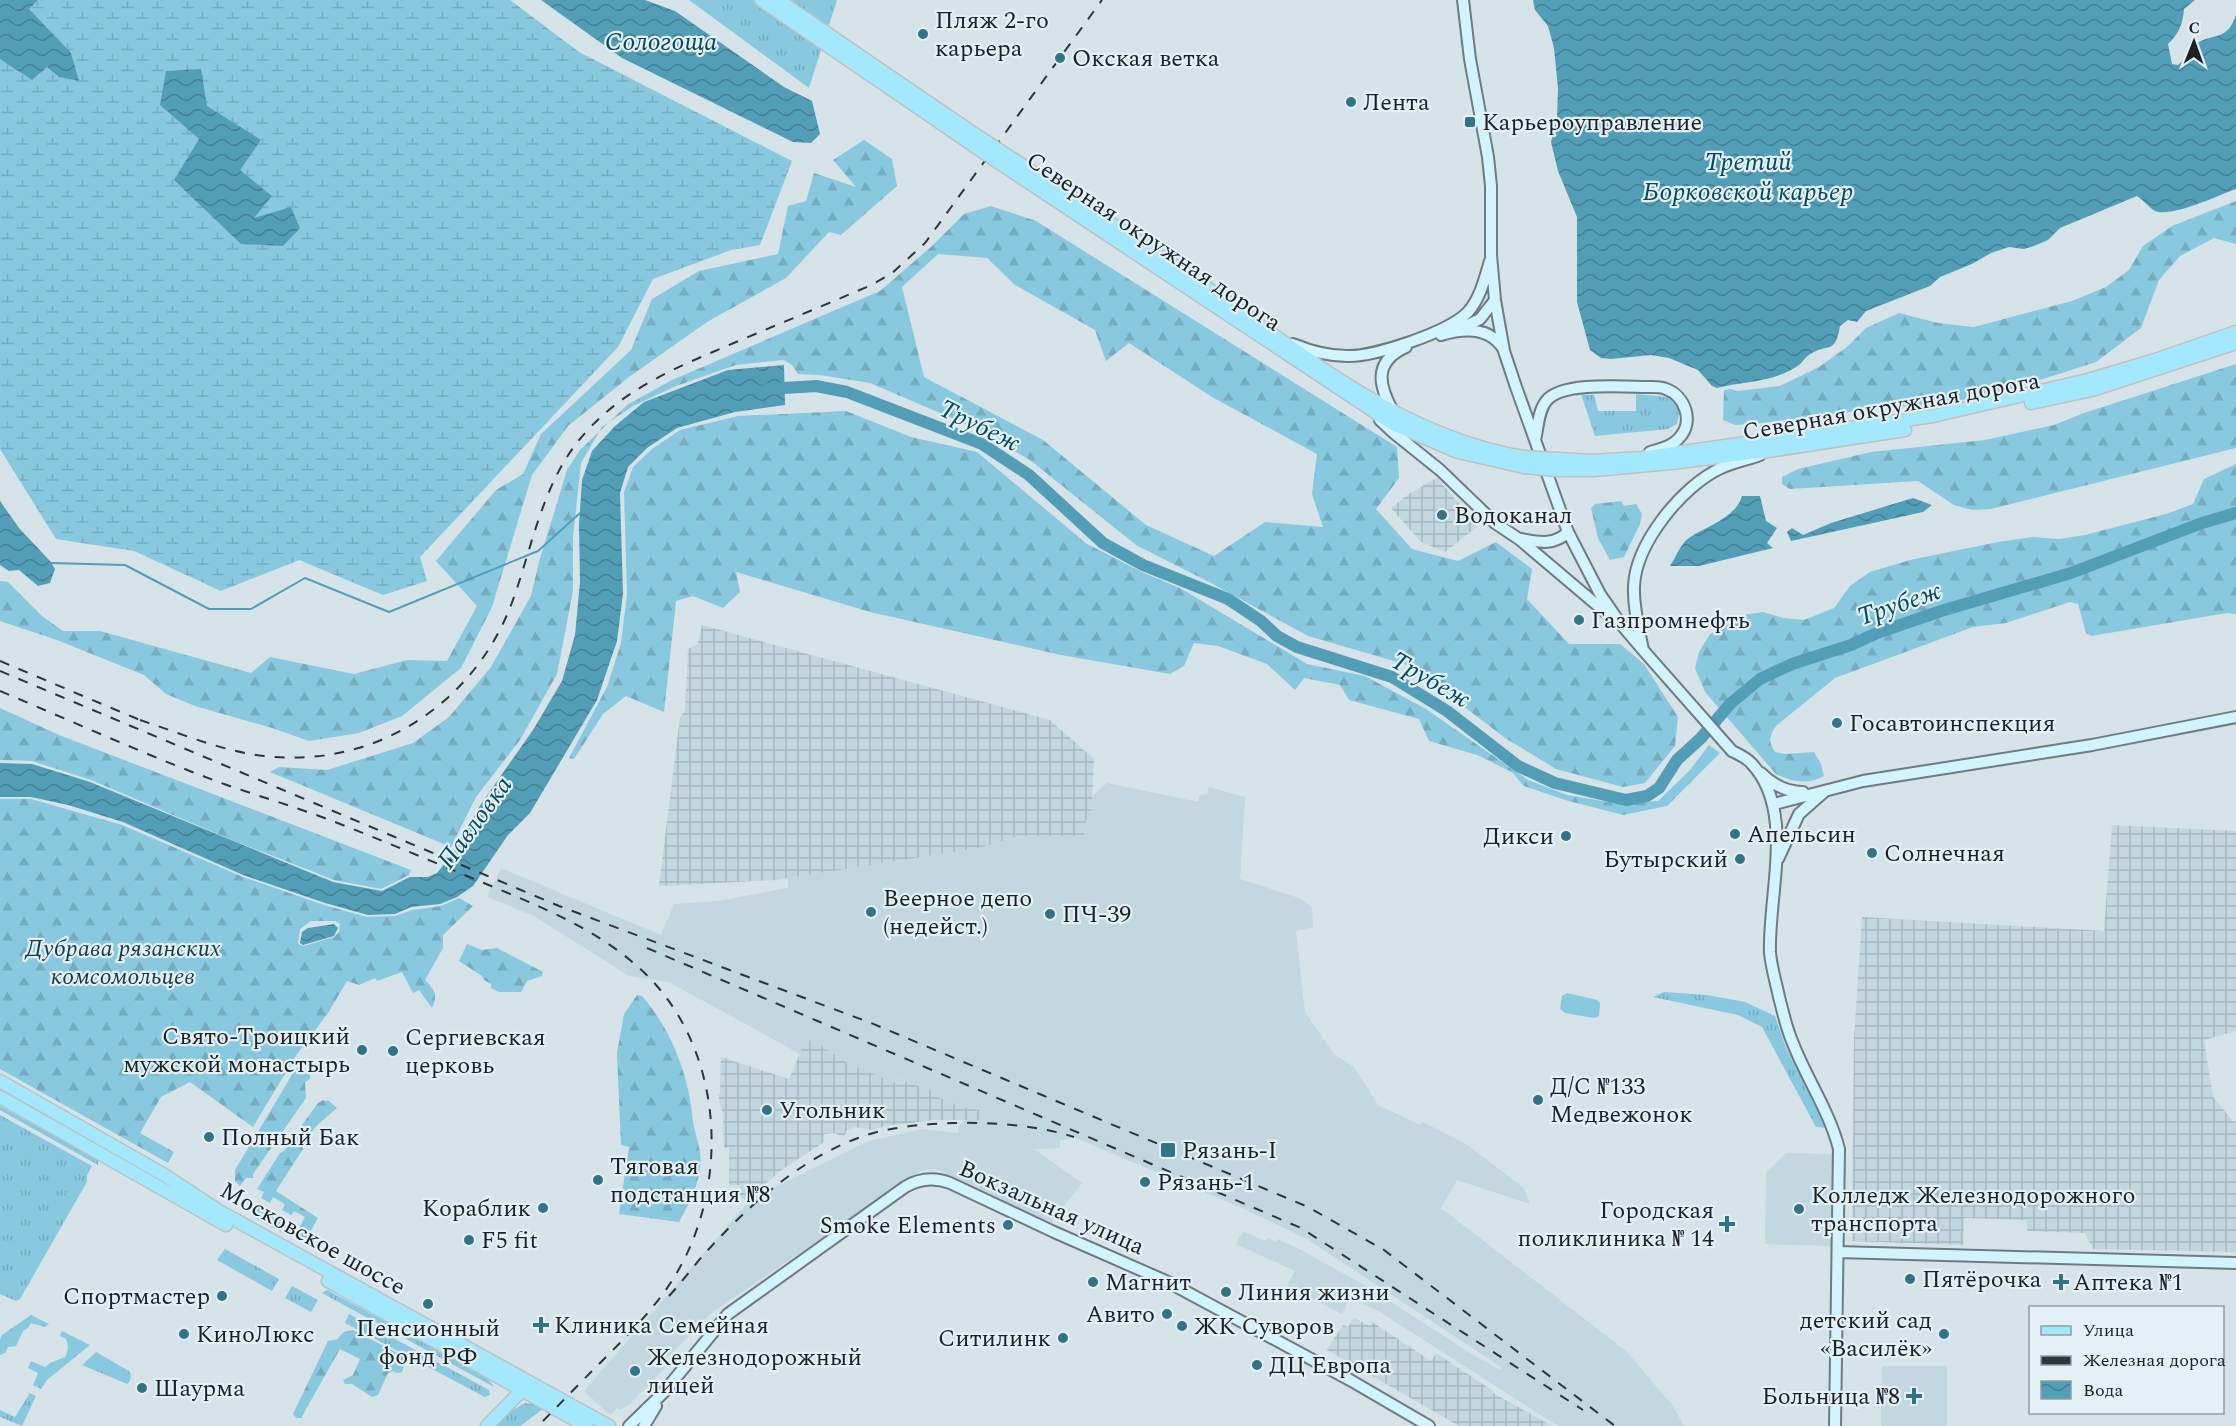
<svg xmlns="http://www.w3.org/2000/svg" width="2236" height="1426" font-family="Spectral,serif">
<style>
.built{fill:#c2d7df}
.industrial{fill:url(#industrial-grid)}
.grass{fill:url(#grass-tufts)}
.forest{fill:url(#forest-firs);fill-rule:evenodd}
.wetland{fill:url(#wetland-marsh)}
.pitch{fill:#88c9e0}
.water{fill:url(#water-waves)}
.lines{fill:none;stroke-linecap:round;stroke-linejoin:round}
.stream{stroke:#539eb7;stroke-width:2}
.river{stroke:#539eb7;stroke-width:12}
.secondary-casing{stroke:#6f7b80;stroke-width:14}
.primary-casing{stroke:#bfc1c1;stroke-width:15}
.secondary{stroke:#d2f4ff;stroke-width:10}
.primary{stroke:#a4e8fe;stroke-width:12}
.rail{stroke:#2f3537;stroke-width:2;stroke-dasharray:10 10;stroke-linecap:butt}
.primary-bridge-casing{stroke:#bfc1c1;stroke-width:15;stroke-linecap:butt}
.primary-bridge{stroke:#a4e8fe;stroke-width:12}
.poi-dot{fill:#337287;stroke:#e3f0f5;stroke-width:2}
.labels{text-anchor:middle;stroke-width:4.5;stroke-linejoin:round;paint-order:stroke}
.poi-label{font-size:24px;fill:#1c2123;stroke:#e3f0f5;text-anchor:start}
.street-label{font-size:24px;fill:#1c2123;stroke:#e3f0f5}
.park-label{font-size:24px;font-style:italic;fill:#163a45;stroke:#e3f0f5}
.water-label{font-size:26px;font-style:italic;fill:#05495b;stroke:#e3f0f5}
</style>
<defs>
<pattern id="industrial-grid" width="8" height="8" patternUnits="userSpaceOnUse" patternTransform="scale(1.5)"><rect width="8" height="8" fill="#c2d7df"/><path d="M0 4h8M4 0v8" fill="none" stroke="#a6b8bf"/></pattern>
<pattern id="grass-tufts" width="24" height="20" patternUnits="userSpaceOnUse" patternTransform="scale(1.5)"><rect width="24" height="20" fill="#88c9e0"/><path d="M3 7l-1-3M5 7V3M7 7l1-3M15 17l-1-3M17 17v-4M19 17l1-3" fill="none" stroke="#75acc0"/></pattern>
<pattern id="forest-firs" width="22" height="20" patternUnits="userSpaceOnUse" patternTransform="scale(1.5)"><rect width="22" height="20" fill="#88c9e0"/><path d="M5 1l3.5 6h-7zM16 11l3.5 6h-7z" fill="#75acc0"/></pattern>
<pattern id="wetland-marsh" width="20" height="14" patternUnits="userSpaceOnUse" patternTransform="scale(1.5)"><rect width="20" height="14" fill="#88c9e0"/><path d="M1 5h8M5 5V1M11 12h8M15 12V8" fill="none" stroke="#75acc0"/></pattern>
<pattern id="water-waves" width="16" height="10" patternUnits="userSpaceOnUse" patternTransform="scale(1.5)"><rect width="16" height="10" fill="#539eb7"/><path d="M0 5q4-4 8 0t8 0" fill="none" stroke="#448094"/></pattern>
</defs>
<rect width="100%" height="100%" fill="#d6e3e8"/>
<path class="built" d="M1107 783 1198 802 1200 795 1207 794 1209 787 1245 797 1240 879 1299 898 1312 907 1313 927 1296 931 1305 1012 1334 1054 1354 1067 1378 1105 1420 1125 1423 1122 1466 1144 1524 1188 1530 1204 1457 1180 1441 1208 1626 1351 1673 1406 1684 1426H1558L1380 1312 1350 1298 1342 1314 1287 1286 1295 1271 1236 1244 1239 1237 1244 1232 1266 1241 1268 1238 1276 1242 1278 1239 1301 1250 1368 1287 1470 1353 1500 1370 1501 1367 1307 1239 1242 1208 1073 1137 1060 1141V1148L1034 1149 1082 1183 1051 1223 936 1169 920 1171 710 1314 663 1362 667 1366 629 1405 620 1410 617 1408 610 1415 584 1391 751 1199 869 1141 922 1129 958 1133V1126L979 1110 963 1107 935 1096 934 1092 897 1078 894 1083 846 1063 819 1044 806 1039 800 1054 669 982 629 976 534 916 487 897 501 868 661 935 674 904 718 901 788 888V878L978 848 1019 836H1084L1086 819H1091L1092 797Z
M1786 1153 1834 1154 1832 1246 1765 1244 1766 1173Z
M1882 1366H1947V1426H1881Z"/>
<path class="industrial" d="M1437 478 1478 526 1445 552 1421 542 1391 508 1410 493Z
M702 625 1050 720 1094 759 1091 820 1086 819 1084 836H1019L978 848 776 880 659 886 680 718 685 710 688 649 698 644Z
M2112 825 2236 831V1031L2204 1040 2213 1097 2233 1121H2236V1252L2093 1249 2085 1233 2027 1231V1220L1964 1218 1963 1245 1852 1241 1854 1039 1862 917 2104 931Z
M806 1039 819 1044 845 1062 894 1083 896 1078 934 1092 935 1096 963 1107 979 1110 982 1112 979 1120H934L886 1126 872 1130 854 1127 851 1130H847L844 1137 834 1133 824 1134V1142L780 1171 746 1201 738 1194 741 1185 729 1186V1147L724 1148 723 1115 718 1095 720 1094 721 1057 789 1079Z
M1354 1318 1370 1326 1372 1322 1431 1361 1436 1353 1493 1391V1393L1552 1426H1460L1454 1423 1327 1350 1343 1325 1348 1327Z"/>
<path class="grass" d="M689 0H837L809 88Z
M1581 394 1594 395 1598 411H1636V394L1666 397 1677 402 1679 413 1677 424 1668 429 1595 436Z
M1664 992 1707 995 1745 1002 1775 1016 1786 1048 1827 1128 1816 1127 1762 1027 1738 1015 1653 997Z
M0 1106 95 1157 98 1160V1165L0 1110Z
M0 1115 92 1166 87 1175V1182L20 1299 16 1301 0 1294Z
M260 1206H264L289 1221 290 1226 285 1234 253 1217Z
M225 1249 279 1279 272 1291 217 1260Z
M292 1286 318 1300 311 1312 285 1298Z
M327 1290 487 1377 494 1387 322 1293Z
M349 1314 489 1390 490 1395 485 1397 345 1323Z
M31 1315 49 1324 45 1327 31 1323 28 1328 23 1331 16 1346 8 1347 5 1353 0 1355V1340L2 1335Z
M62 1331 90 1345 47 1380 41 1389 33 1385 38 1373 28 1368 31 1361 45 1367 50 1363 65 1357C68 1351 69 1346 66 1339L60 1336Z
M96 1352 129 1371C131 1375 132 1381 127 1384L82 1365Z
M30 1393 36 1396 22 1426 0 1417V1410L15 1417Z
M525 1403 533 1404 543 1409 520 1426H495L508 1413Z"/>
<path class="forest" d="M864 140 892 159 897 186 841 235 829 232 786 278 707 322 629 377 568 426 532 475 492 607 461 668 402 716 359 733 309 741 272 728 195 706 166 694 144 675 57 640 0 621V581L8 582 42 616 63 631H100L251 673 270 657 354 674 407 660 447 661 477 606 436 561 496 490 523 474 541 434 631 350 652 299 699 271 778 254 788 206 806 201 814 173 856 187 833 160Z
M2236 201V244L2214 238 2180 256 2159 280 2141 328 2096 362 1993 395 1929 405 1888 407 1763 423 1735 425 1723 420 1724 390 1730 389 1738 391 1780 386 1819 367 1847 347 1866 328 1899 313 1938 323 1974 327 2072 301 2106 287 2129 270 2143 246 2172 226Z
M991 206 1036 221 1397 447 1399 478 1376 509 1412 549 1458 561 1496 542 1532 569 1527 599 1569 644H1620L1644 664 1678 717 1675 746 1645 783 1623 787 1556 769 1505 738 1411 666 1308 636 1211 583 1136 545 1030 460 968 425 870 383 820 375 798 374 792 365 783 360 736 365 676 386 633 406 602 427 581 463 573 537V591L557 674 520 740 476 797 451 847 270 772 279 767 327 770 413 743 449 717 491 667 531 596 539 562 567 470 580 450 627 405 672 380 880 291 932 246 964 214ZM938 254 987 258 1015 285 1095 330 1106 361 1129 343 1212 397 1317 454 1312 494 1323 527 1265 522 1214 556 1146 525 1043 440 924 377 902 287Z
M2236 364V448L1991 509 1972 510 1954 505 1918 481 1790 489 1782 484V477L1798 469 1871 452 1985 440 2054 425 2084 413Z
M846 411 911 437 977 452 1087 544 1144 573 1180 588 1307 664 1365 676 1426 709 1528 780 1567 795 1621 804 1658 801 1690 770 1709 745 1720 753 1667 806 1623 815 1565 800 1524 786 1512 772 1477 755 1429 741 1419 719 1349 700 1340 685 1304 678 1295 690 1267 664 1218 646 1194 643 1184 666 1170 674 1061 655 870 612 736 572 740 592 723 608 693 596 676 601 664 712 626 696 603 714 574 759 569 758 607 687 621 643 627 594 624 492 633 467 652 449 680 430 738 416Z
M2236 464V614L2227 613 2091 636 2086 633 2078 604 2070 602 2006 623 1973 627 1835 678 1776 726C1769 736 1768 742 1775 752L1785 754 1814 752 1821 764 1824 776C1807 785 1793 782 1776 774L1705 692 1695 668 1699 652 1710 634 1744 615 1763 612 1783 618 1804 620 1834 608 1850 586 1870 572 1910 560 1998 542 2033 537 2059 539 2085 535 2166 514 2193 504 2204 479Z
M1621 501 1624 506 1636 504 1642 514 1640 524 1624 557 1610 560 1598 538 1591 508 1595 504Z
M0 708 59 735 411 870 409 875 381 889 334 880 227 838 91 780 32 761 0 760Z
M0 799H31L122 825 243 877 324 905 367 917 395 916 412 910 441 906 459 898 473 906 443 935V948L425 980C435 990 438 995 432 1008L419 990 413 993 402 972 377 981 375 978 359 985 347 981 328 1013 295 1057 253 1127 190 1082 161 1097 140 1133 174 1152 168 1163 0 1069ZM311 921H335L340 924 339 932 334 937 304 946 300 945 298 943 300 929Z
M467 944 482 950 497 948 543 972 542 976 527 981 521 992H499L491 988V984L484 980 482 976 459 961Z
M637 995 642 996C667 1025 683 1061 690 1099 692 1109 692 1121 695 1131 698 1144 702 1153 700 1167 698 1188 689 1204 679 1222L619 1214 629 1147 621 1145 617 1053 624 1014Z
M296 1068H303L310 1075V1079L305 1082 306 1098 253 1174V1178H246L240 1186 235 1181V1170Z
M323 1100 329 1101 337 1108 315 1127 303 1146V1149L276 1191 318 1218 305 1241 295 1236 305 1217 294 1211 291 1215 282 1210 285 1204 273 1197 270 1203 261 1198 264 1192 257 1189 280 1153 283 1152 303 1127 302 1125 318 1103Z
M353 1330 401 1355 406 1360 402 1372 398 1373 392 1371 388 1373 378 1395 372 1397 352 1384H345L343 1380 353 1375 360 1359 340 1349 301 1418H296L293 1414 328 1341 338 1339C342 1332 345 1331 353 1330Z"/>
<path class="wetland" d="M0 0H510L579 52 792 161 760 245 731 250 653 279 618 347 420 557 427 581 383 595 299 560 221 591 134 551 56 539 0 449Z"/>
<path class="pitch" d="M1567 993 1597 1000 1600 1003 1599 1016 1594 1018 1565 1013 1560 1009 1562 996Z"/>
<path class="water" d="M0 0H38L29 9 71 53 79 81 59 77 47 67 32 80 0 59Z
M541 0H645L675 11 784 87 812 101 820 134 811 143 793 142 622 58Z
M1533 0H2195L2184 9C2183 23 2179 34 2168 44L2172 64 2178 65C2188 58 2188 50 2196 44 2213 32 2227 42 2236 15V189C2219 195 2171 218 2155 211 2150 208 2143 200 2137 196L2060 228 2048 240 2034 246 2024 249 2009 247 1991 253 1972 264 1940 277 1930 286 1866 311 1857 322 1848 320 1840 326C1835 356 1828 342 1809 355 1805 357 1803 362 1799 365 1776 382 1744 381 1717 388L1712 386 1698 370 1669 358 1651 355 1611 359 1601 358 1590 350 1577 302V217L1558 171 1551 142 1557 118 1558 88 1554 48 1548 26 1535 10Z
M201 69 207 106 261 140 240 170 272 196 254 218 291 207 300 228 283 246 241 244 174 180 199 139 160 105 166 71Z
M784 365 785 405 735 412 677 428 647 448 628 467 620 493 623 594 617 641 597 700 530 813 508 835 473 886 457 897 440 904 411 907 395 914 368 915 325 903 243 875 123 822 68 805 31 797H0V763L32 764 90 782 333 882 382 891 410 877H428L437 873 453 853 481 804 533 730 562 681 575 635 580 582 579 525 582 480 592 451 615 426 644 402 728 370Z
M1742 496H1760L1766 521 1777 528 1767 543 1773 548 1699 566H1670C1676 557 1681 543 1689 538 1706 526 1736 518 1742 496Z
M1913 498 1932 505 1923 512 1791 541 1787 532 1792 528 1803 535 1831 523Z
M0 501 19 528 50 561 55 569 50 583 38 586 19 570 9 571 0 565Z
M334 924 338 928 334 936 303 945 300 943 302 932 308 928Z"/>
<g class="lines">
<path class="stream" d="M50 563 125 565 209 609H251L305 578 389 612 538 551 580 513"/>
<path class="river" d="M768 389 816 386 847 392 982 444 1029 475 1103 543 1143 565 1228 599 1261 621 1277 636 1297 647 1392 677 1447 711 1518 766 1555 783 1626 800 1647 796 1659 788 1677 760 1701 738 1731 703 1760 679 1792 664 1851 645 1877 633 1941 611 2071 573 2202 523 2236 513"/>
<defs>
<path id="secondary" d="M1463 0 1470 59 1488 157 1491 186V255L1495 300 1504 351 1516 387 1568 532 1600 594 1620 623 1643 650 1732 751C1738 754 1747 758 1751 763 1796 809 1768 895 1770 952 1771 967 1776 982 1779 997 1783 1012 1786 1027 1792 1041 1806 1078 1829 1110 1839 1149L1835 1426
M1462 328 1480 319 1495 300
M1441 335C1464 328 1490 326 1504 350
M1293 344C1310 351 1327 356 1347 356 1374 357 1449 332 1468 312 1480 299 1485 278 1490 261
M1394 413C1379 387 1372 362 1406 347
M1380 420 1394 433 1440 470 1495 523 1519 539 1610 616
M1535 440C1538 428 1538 410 1547 400 1564 381 1627 387 1652 387 1656 387 1662 387 1666 389 1685 396 1694 421 1680 437 1673 446 1661 449 1650 452
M1521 539C1538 542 1554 546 1568 532
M1643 650C1639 629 1633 607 1634 586 1636 543 1682 486 1721 468 1733 462 1747 460 1760 455
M1761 773C1773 785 1787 792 1803 792
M1774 804 1863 781 2092 745 2236 717
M1778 859 1799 814 1824 792
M1838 1252 2236 1263
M629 1426 664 1392 728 1314 905 1187C920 1178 934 1177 950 1183L1054 1232 1168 1282 1350 1380 1429 1426
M644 1426 656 1406"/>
<path id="primary" d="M761 0 964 139
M778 0 970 131
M996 148C1065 193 1135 238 1203 285 1303 354 1401 437 1524 457
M989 156 1393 424 1458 452 1524 467
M2031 403 2092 390 2236 343
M1592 461 1641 458 1933 416 2088 380 2155 360 2236 332
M1594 470 1671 463 1775 450 1905 430
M0 1081 166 1176 219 1211 609 1426
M0 1097 226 1225
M328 1281 586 1426
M487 1426 526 1386"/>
</defs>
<use href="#secondary" class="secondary-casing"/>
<use href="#primary" class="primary-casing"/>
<use href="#secondary" class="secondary"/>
<use href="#primary" class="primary"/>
<path class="rail" d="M0 661 147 723
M0 671 559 906 871 1023 1308 1207 1384 1250 1615 1426
M0 691C74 722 148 756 224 784 261 797 299 808 335 822 384 841 431 861 479 881 534 904 592 926 637 966 722 1040 732 1175 679 1269 659 1305 628 1335 599 1364 579 1384 559 1405 538 1426
M140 720C180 733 221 751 264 756 376 769 477 703 514 597 534 540 544 478 586 432 628 385 685 364 741 340 784 322 827 304 869 286L891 274 925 243 1102 0
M647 948 1301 1228 1583 1410
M669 1296C683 1281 694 1265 707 1251 753 1201 810 1150 877 1132 902 1126 927 1124 953 1123 992 1122 1037 1125 1074 1137"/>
<defs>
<path id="primary-bridge" d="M970 131 996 148
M964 139 989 156
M1524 457 1592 461
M1524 467 1556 470H1594"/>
</defs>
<use href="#primary-bridge" class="primary-bridge-casing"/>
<use href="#primary-bridge" class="primary-bridge"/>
</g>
<g class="poi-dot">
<circle cx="923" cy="34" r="6"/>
<circle cx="1060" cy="58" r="6"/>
<circle cx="1351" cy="102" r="6"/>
<rect x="1464" y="116" width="12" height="12" rx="3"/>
<circle cx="1442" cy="515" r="6"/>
<circle cx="1579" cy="620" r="6"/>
<circle cx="1837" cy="723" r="6"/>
<circle cx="1735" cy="834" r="6"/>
<circle cx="1566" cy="836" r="6"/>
<circle cx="1872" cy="853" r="6"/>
<circle cx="1740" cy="859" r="6"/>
<circle cx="871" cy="912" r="6"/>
<circle cx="1050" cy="914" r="6"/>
<circle cx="362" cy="1050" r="6"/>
<circle cx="393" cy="1051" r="6"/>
<circle cx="1538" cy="1100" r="6"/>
<circle cx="767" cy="1110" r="6"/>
<circle cx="209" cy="1137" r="6"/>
<rect x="1160" y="1142" width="16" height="16" rx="3"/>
<circle cx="598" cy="1180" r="6"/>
<circle cx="1145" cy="1182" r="6"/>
<circle cx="543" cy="1208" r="6"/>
<circle cx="1799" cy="1209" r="6"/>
<path d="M1724 1215h6v6h6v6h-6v6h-6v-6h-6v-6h6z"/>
<circle cx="1008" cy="1225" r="6"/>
<circle cx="469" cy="1240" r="6"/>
<circle cx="1910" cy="1279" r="6"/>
<circle cx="1093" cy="1282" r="6"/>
<path d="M2058 1273h6v6h6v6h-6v6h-6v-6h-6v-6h6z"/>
<circle cx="1226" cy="1292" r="6"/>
<circle cx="222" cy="1296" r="6"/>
<circle cx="428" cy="1304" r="6"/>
<circle cx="1167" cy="1314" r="6"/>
<path d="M538 1316h6v6h6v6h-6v6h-6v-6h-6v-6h6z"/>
<circle cx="1182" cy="1326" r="6"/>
<circle cx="184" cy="1334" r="6"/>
<circle cx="1944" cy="1334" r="6"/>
<circle cx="1063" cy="1338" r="6"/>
<circle cx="1257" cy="1365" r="6"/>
<circle cx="635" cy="1371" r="6"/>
<circle cx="142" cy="1388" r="6"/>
<path d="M1911 1387h6v6h6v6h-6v6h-6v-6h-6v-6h6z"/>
</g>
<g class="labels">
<g class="poi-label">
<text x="935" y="28">Пляж 2-го<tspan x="935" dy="28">карьера</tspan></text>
<text x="1072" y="66">Окская ветка</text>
<text x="1363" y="110">Лента</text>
<text x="1482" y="130">Карьероуправление</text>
<text x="1454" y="523">Водоканал</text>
<text x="1591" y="628">Газпромнефть</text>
<text x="1849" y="731">Госавтоинспекция</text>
<text x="1747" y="842">Апельсин</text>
<text x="1554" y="844" text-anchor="end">Дикси</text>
<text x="1884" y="861">Солнечная</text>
<text x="1728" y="867" text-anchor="end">Бутырский</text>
<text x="883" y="906">Веерное депо<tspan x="883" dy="28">(недейст.)</tspan></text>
<text x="1062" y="922">ПЧ-39</text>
<text x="350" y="1044" text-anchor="end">Свято-Троицкий<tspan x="350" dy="28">мужской монастырь</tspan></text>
<text x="405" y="1045">Сергиевская<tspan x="405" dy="28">церковь</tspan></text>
<text x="1550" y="1094">Д/С №133<tspan x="1550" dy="28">Медвежонок</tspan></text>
<text x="779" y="1118">Угольник</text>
<text x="221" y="1145">Полный Бак</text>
<text x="1182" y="1158">Рязань-I</text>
<text x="610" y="1174">Тяговая<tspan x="610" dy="28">подстанция №8</tspan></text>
<text x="1157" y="1190">Рязань-1</text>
<text x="1811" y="1203">Колледж Железнодорожного<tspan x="1811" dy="28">транспорта</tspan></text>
<text x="531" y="1216" text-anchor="end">Кораблик</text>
<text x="1714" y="1218" text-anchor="end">Городская<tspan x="1714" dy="28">поликлиника № 14</tspan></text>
<text x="996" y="1233" text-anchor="end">Smoke Elements</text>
<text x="481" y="1248">F5 fit</text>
<text x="1922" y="1287">Пятёрочка</text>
<text x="1105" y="1290">Магнит</text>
<text x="2073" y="1290">Аптека №1</text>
<text x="1238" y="1300">Линия жизни</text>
<text x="210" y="1304" text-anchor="end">Спортмастер</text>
<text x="1155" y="1322" text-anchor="end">Авито</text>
<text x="1932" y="1328" text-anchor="end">детский сад<tspan x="1932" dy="28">«Василёк»</tspan></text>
<text x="554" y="1333">Клиника Семейная</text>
<text x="1194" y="1334">ЖК Суворов</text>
<text x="428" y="1336" text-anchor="middle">Пенсионный<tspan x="428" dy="28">фонд РФ</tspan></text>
<text x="196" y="1342">КиноЛюкс</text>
<text x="1051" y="1346" text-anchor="end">Ситилинк</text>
<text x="647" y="1365">Железнодорожный<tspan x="647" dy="28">лицей</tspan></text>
<text x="1269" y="1373">ДЦ Европа</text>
<text x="154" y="1396">Шаурма</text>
<text x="1900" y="1404" text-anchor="end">Больница №8</text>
</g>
<g class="street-label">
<text transform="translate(1154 241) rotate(34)" y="8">Северная окружная дорога</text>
<text transform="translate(1891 406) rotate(-10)" y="8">Северная окружная дорога</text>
<text transform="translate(1052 1207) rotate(24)" y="8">Вокзальная улица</text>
<text transform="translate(313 1238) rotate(29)" y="8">Московское шоссе</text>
</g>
<g class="park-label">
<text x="123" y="956">Дубрава рязанских<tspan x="123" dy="28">комсомольцев</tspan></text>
</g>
<g class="water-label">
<text x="661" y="50">Сологоща</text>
<text x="1748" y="170">Третий<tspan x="1748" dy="30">Борковской карьер</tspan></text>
<text transform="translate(980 425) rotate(26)" y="9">Трубеж</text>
<text transform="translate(1899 603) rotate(-19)" y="9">Трубеж</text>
<text transform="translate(1431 679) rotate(30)" y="9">Трубеж</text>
<text transform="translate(474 822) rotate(-54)" y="9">Павловка</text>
</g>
</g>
<rect x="2029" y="1306" width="195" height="108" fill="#e3f0f5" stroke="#939da1" stroke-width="1.5"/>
<rect x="2041" y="1326" width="30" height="9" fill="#a4e8fe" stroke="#939da1" stroke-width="1.5"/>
<text x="2083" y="1336" font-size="18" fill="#1c2123">Улица</text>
<rect x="2041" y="1356" width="30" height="9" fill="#2f3537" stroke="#939da1" stroke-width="1.5"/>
<text x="2083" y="1366" font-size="18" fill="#1c2123">Железная дорога</text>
<rect x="2041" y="1381" width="30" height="18" fill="url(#water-waves)" stroke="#939da1" stroke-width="1.5"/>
<text x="2083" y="1396" font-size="18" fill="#1c2123">Вода</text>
<g transform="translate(2194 42) rotate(1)" stroke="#e3f0f5" stroke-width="4.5" paint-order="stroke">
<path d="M0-4.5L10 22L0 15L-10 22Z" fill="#1c2123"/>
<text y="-9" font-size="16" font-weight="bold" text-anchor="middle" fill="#1c2123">С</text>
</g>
</svg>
